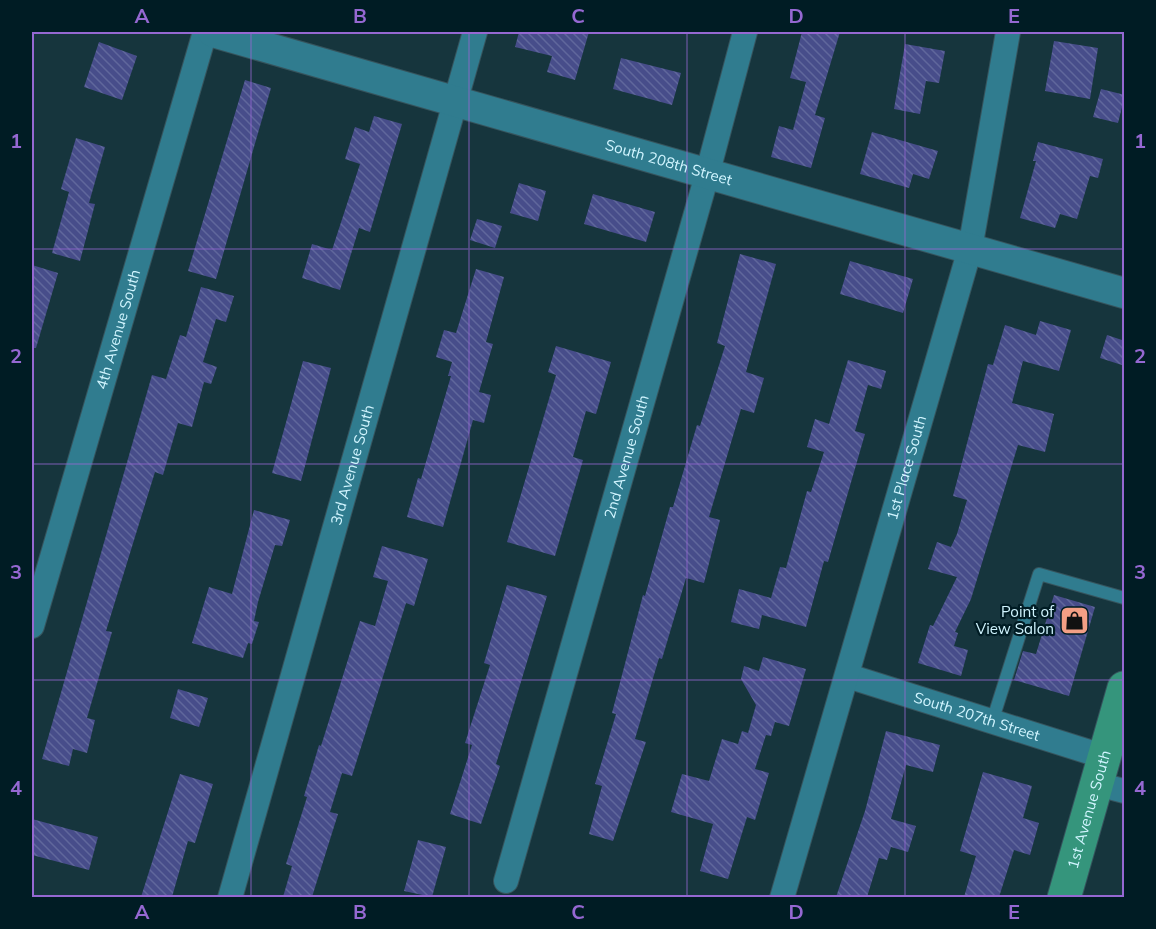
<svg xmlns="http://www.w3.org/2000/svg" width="1156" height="929" font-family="Mulish,sans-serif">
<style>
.building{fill:url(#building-back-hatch)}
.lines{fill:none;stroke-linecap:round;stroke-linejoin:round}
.service-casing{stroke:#36545d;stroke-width:14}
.minor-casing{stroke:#36545d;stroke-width:26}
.tertiary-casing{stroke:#36545d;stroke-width:32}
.primary-casing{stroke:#36545d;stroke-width:35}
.service{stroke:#307c8f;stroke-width:12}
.minor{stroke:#307c8f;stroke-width:24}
.tertiary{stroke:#307c8f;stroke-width:30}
.primary{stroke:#35957c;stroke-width:33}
.grid{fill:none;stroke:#9568d2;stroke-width:1.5;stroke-opacity:0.55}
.labels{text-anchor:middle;stroke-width:4.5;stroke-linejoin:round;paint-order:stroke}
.street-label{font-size:15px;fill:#d1f5ff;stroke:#001c24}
.poi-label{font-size:15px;fill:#d1f5ff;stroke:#001c24;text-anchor:end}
.neatline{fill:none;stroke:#9568d2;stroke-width:2}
.grid-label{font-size:20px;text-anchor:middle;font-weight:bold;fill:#9568d2}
</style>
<defs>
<pattern id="building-back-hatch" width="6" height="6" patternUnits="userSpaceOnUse" patternTransform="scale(1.5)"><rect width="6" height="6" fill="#474d8a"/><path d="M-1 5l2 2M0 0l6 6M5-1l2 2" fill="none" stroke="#60679c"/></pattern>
</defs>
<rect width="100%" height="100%" fill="#16353d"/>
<path class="building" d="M519 32H589L575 80 547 72 552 56 515 47Z
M802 32H840L815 115 825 118 811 168 771 157 779 126 793 130 806 82 790 78Z
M1054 41 1098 48 1090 99 1045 91Z
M99 42 137 56 122 100 84 87Z
M905 44 945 51 939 83 926 81 920 114 894 109Z
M621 58 681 73 672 105 613 89Z
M245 80 271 88 216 279 188 271Z
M1101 89 1125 95 1118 123 1093 117Z
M374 116 402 124 370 232 359 228 340 290 302 278 312 244 332 250 360 164 345 159 355 127 369 132Z
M872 132 938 151 929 179 913 174 909 188 860 174Z
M76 138 105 147 89 203 95 204 80 261 52 253 69 192 61 189Z
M1038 142 1103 159 1098 178 1090 176 1077 219 1060 214 1055 228 1020 218 1036 161H1033Z
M519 183 546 191 538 221 510 213Z
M593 194 655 212 646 242 584 224Z
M477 219 502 226 495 248 470 240Z
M740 254 776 264 746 372 764 378 754 413 741 409 709 517 720 520 704 583 686 578 662 659 659 658 635 739 646 742 613 841 589 834 602 786 595 784 616 714 612 713 643 595 645 596 670 507H673L697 425 700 426 725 346 717 343Z
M850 261 913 279 903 313 840 294Z
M32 265 58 273 36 348H32Z
M476 269 504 277 486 342 493 344 479 392 491 395 484 423 473 420 443 527 407 517 418 478 421 479 451 376H448L452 362 436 357 444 330 456 333Z
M201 287 234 296 226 322 216 319 203 362 217 367 211 384 204 382 192 427 178 423 163 475 155 472 106 631 112 632 87 718 95 720 87 753 73 749 69 766 42 759 152 375 166 379 180 335 186 337Z
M1040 321 1071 330 1059 371 1023 361 1012 403 1054 414 1045 452 1018 445 971 599 955 632 958 633 954 646 968 650 961 676 918 663 930 625 933 626 957 577 928 569 937 542 951 547 957 534 967 500 953 496 988 364 993 365 1005 325 1036 335Z
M1107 335 1125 341V366L1100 358Z
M556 346 611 362 596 414 586 411 573 457 583 460 555 556 507 542 556 375 548 372Z
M848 360 886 371 881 389 868 385 855 431 865 434 828 562 824 561 806 627 762 615 759 629 731 622 739 589 771 598 780 567 786 568 807 491 811 492 824 452 807 447 815 419 829 424Z
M303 361 331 368 301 481 272 473Z
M254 510 290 520 282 546 275 545 258 602 254 621 259 622 252 644 248 643 243 658 192 643 209 587 232 594Z
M382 546 428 559 414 606 406 603 352 776 342 773 330 812 338 814 312 897H283L292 866 286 864 307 797 304 796 319 745 321 746 360 621 375 626 388 581 373 577Z
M507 585 547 596 496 764 500 766 481 824 450 814 472 745 465 743 490 665 484 663Z
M1054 595 1095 607 1069 696 1014 680 1023 651 1036 654Z
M763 657 806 669 789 726 775 722 771 736 766 735 755 769 769 773 755 820 747 817 728 879 700 871 713 824 671 812 682 774 709 781 722 739 738 744 742 731 748 733 756 705 741 679 744 666 759 671Z
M178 689 208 698 199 727 170 718Z
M886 731 940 745 933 772 906 765 891 819 916 826 908 852 891 847 887 860 879 858 867 897H836L865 811Z
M983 772 1032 786 1023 818 1039 823 1030 855 1014 850 999 897H964L976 856 960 851Z
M180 774 213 784 195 843 188 841 172 897H141Z
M32 819 98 837 89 870 32 855Z
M418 840 446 847 432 897 404 891Z"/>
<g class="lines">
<defs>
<path id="service" d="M992 722 1039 574 1124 598"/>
<g id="minor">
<path id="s1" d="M32 626 205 32"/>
<path id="s2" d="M848 676 1105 757"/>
<path d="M1097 784 1124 791"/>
<path id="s3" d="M506 881 707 175 745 32"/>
<path id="s4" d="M230 898 475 32"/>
<path id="s5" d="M782 898 970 249 1008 32"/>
</g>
<g id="tertiary">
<path id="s6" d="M213 32 1124 293"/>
</g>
<g id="primary">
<path id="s7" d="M1064 898 1124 688"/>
</g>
</defs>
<use href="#service" class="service-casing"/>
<use href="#minor" class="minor-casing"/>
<use href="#tertiary" class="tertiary-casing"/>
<use href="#primary" class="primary-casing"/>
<use href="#service" class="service"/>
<use href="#minor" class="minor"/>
<use href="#tertiary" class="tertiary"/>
<use href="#primary" class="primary"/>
</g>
<path class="grid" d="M251 32V898M469 32V898M687 32V898M905 32V898M32 249H1124M32 464H1124M32 680H1124"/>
<defs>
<symbol id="shop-square" viewBox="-11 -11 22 22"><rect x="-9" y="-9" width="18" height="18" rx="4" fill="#f39f85" stroke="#001c24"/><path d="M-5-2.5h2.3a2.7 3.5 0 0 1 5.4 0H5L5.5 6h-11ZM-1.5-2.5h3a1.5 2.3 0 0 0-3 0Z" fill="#111"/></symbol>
</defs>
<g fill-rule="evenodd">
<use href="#shop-square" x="1058" y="604" width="33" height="33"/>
</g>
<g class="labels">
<g class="street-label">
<text dy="5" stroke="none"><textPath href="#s6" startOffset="474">South 208th Street</textPath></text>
<text dy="5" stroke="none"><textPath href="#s1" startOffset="309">4th Avenue South</textPath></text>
<text dy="5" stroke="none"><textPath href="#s3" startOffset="441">2nd Avenue South</textPath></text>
<text dy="5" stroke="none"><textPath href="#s4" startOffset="450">3rd Avenue South</textPath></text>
<text dy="5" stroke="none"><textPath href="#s5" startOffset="448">1st Place South</textPath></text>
<text dy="5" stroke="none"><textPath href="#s2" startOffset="135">South 207th Street</textPath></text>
<text dy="5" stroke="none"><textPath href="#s7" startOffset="92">1st Avenue South</textPath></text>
</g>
<g class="poi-label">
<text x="1054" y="617">Point of<tspan x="1054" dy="17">View Salon</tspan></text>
</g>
</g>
<rect width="1156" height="929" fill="none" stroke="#001c24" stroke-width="66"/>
<rect x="33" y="33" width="1090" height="863" class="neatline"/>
<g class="grid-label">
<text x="142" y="23">A</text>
<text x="360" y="23">B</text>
<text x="578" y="23">C</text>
<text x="796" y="23">D</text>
<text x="1014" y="23">E</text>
<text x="16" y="148">1</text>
<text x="1140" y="148">1</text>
<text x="16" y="363">2</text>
<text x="1140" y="363">2</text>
<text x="16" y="579">3</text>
<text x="1140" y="579">3</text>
<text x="16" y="795">4</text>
<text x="1140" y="795">4</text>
<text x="142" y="919">A</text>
<text x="360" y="919">B</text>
<text x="578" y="919">C</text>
<text x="796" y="919">D</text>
<text x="1014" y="919">E</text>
</g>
</svg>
